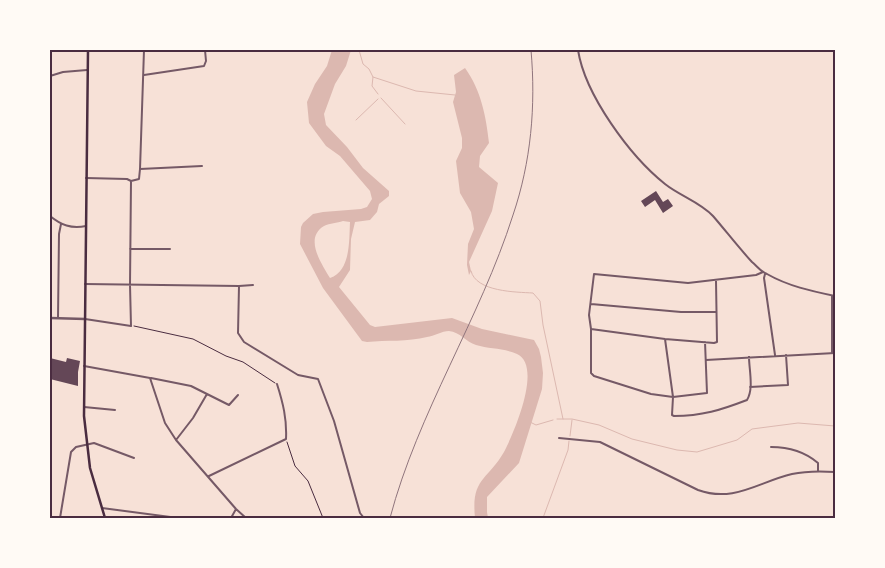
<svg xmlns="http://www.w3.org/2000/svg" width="885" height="568" font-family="Poppins,sans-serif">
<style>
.water{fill:#dcb8b0;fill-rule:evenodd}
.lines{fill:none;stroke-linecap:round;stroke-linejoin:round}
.stream{stroke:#dcb8b0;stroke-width:1}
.building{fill:#644757}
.path{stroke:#4a2c40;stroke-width:1}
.minor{stroke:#755966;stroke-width:2}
.tertiary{stroke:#755966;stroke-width:2.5}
.secondary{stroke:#4a2c40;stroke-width:2.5}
.rail{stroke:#8f747c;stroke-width:1}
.neatline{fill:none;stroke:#4a2c40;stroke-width:2}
</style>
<rect width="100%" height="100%" fill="#f7e1d7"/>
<path class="water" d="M332 50H351L346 66 335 84 324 114 326 125 347 147 363 168 389 191V196L379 204 377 212 370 220 355 222 351 239 350 270 339 287 370 325 375 327 452 318 482 329 534 340 539 349 541 357 543 373 542 389 519 463 487 497V512L488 518H475C471 478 487 481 504 452 514 433 543 366 517 354 504 348 489 349 476 345 466 342 460 332 449 331 442 331 434 336 427 337 408 342 386 340 367 342L362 341 323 288 300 244 301 227 303 223 313 214 323 212 361 209 367 207 372 199 370 191 340 156 326 146 309 123 307 102 315 84 327 66ZM343 221 350 222C349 240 351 271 330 278 321 263 304 238 324 226 330 223 337 223 343 221Z
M465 68C481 90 486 116 489 143L480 156 479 167 498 183 492 211 469 262 471 271 469 275 467 265 468 244 474 229 471 212 460 193 456 161 462 148V138L453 102 456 92 454 75Z"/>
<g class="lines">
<path class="stream" d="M359 50 363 64 369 69 373 77 372 86 378 94
M373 77 416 91 455 95
M381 98 405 124
M356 120 378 99
M471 271C476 292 516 292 533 293L540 301 543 325 563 419
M557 419H572L599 425 632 439 677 450 697 452 737 440 752 429 798 423 835 426
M530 422 536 425 553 420
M570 436 572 420
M543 518 568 450 569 441"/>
</g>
<path class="building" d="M656 191 663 202 668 199 673 206 663 213 655 200 645 207 641 201Z
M50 358 66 362 67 358 80 361 78 372V386L50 379Z"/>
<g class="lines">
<path class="path" d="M134 326 193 339 226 356 243 362 275 383
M287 442 295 466 308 481 323 518"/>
<path class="minor" d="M578 50C585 95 630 156 665 184 680 196 700 202 713 216 726 231 738 247 752 262 757 266 761 272 767 274 788 286 811 291 835 296
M144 75 204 66 206 61 205 50
M50 76 63 72 87 70
M140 169 202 166
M86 178 127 179 131 181
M131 181 139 179 140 169 144 50
M50 216C61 225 71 229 86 226
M130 249H170
M765 274 764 278 775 355
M85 284 239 286 253 285
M239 286 238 333 244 342 298 375 318 379 334 421 360 513 364 518
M832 296V353
M591 304 681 312H716
M58 318 59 234 61 224
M85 319 131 326 130 285 131 181
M591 329 665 339 714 343 717 342 716 281
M665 339 673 397 672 415 674 416C702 416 721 410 747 400 754 389 749 369 749 357
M705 342 707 393 673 397 651 394 594 376 591 373V329L589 315 594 274 688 283 756 275 763 272
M706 360 835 353
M84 366 150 378 165 423 176 440 236 509 246 518
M151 378 191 386 229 405 238 395
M750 387 788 385 786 355
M84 407 115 410
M559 438 600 442 698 490C734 503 758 482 792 474 806 471 820 471 835 472
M176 440 193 418 207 394
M771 447C789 447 804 451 818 463V470
M209 476 286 439C287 419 283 403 277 384
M102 508 178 518
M60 518 71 452 76 447 94 443 134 458
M231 518 236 509"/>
<path class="tertiary" d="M50 318 85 319"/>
<path class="secondary" d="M88 50 84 416 90 468 105 518"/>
<path class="rail" d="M390 518C418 412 480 319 513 215 531 162 536 106 531 50"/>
</g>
<rect width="885" height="568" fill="none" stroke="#fffaf5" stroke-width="102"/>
<rect x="51" y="51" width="783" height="466" class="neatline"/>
</svg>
